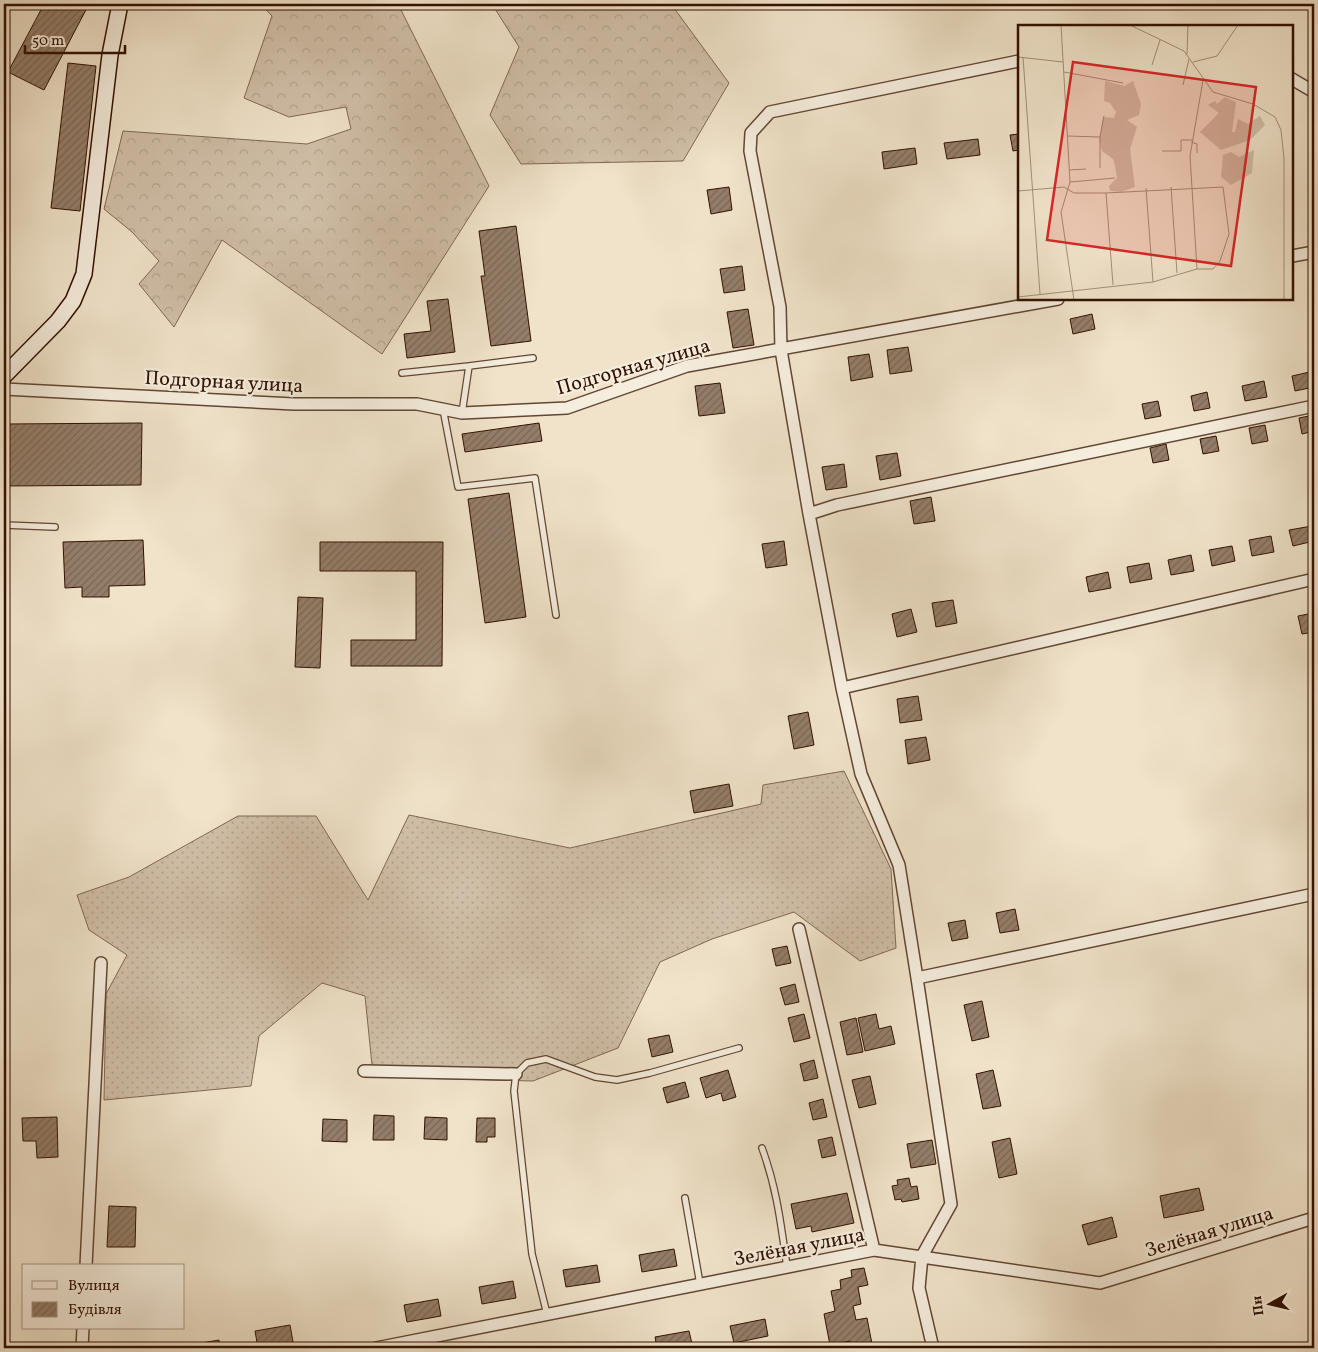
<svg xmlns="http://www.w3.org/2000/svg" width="1318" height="1352" font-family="Vollkorn,serif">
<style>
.grass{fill:url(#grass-dots);stroke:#806854}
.forest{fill:url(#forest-crowns);stroke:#806854}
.building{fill:url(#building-hatch);stroke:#311101}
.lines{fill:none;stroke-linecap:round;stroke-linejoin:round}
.service-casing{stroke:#614633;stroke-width:8}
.minor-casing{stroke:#614633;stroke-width:14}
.secondary-casing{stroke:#311101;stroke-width:18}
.service{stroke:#f5eddd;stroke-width:5.5}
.minor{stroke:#f5eddd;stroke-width:11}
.secondary{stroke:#f5eddd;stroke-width:15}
.labels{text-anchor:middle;stroke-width:4.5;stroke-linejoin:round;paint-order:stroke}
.street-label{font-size:20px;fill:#311101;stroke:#f5eddd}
.inset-road{fill:none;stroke:#a48f7a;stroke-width:1}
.view{fill:#d62828;fill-opacity:0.15;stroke:#d62828;stroke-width:2.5}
.inset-edge{fill:none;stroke:#311101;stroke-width:2.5}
</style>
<defs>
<pattern id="grass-dots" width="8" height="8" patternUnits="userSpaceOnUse" patternTransform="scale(1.25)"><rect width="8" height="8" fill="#d0bfa8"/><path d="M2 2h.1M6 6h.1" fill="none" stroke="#b3a38f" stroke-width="1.8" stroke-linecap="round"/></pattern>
<pattern id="forest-crowns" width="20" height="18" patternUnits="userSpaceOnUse" patternTransform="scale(1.25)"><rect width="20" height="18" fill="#d0bfa8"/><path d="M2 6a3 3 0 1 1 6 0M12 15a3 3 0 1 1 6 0" fill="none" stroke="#b3a38f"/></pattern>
<pattern id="building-hatch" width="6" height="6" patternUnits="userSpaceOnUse" patternTransform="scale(1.25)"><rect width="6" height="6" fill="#947e6a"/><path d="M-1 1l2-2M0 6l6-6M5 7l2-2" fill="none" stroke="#796655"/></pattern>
</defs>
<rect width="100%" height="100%" fill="#f0e3ca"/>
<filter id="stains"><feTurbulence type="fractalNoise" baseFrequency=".004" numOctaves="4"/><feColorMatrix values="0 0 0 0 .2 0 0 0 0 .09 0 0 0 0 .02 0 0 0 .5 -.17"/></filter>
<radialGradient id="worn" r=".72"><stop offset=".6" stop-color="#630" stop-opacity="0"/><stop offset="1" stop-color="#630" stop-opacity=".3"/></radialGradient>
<path class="grass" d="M844 771 891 869 896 948 860 961 794 912 712 939 660 962 618 1048 533 1081 416 1078 373 1075 365 996 322 983 259 1036 251 1086 104 1100 106 994 127 955 89 930 77 895 129 877 238 816H316L368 900 409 815 570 848 761 804 763 785Z"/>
<path class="forest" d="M261 4H398L489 186 382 354 222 240 174 327 139 284 159 261 132 232 104 209 123 131 307 144 351 129 346 107 289 117 244 98 272 16Z
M492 4H671L729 83 683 161 521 164 490 115 519 47Z"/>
<path class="building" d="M44 4H89L44 90 8 72Z
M68 63 96 66 80 211 51 208Z
M1019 134V150L1013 151 1010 135Z
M978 139 980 155 947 159 944 143Z
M915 148 917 164 884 169 882 152Z
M729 187 732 210 711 214 707 190Z
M516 226 531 341 491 346 481 276H485L479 231Z
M742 266 745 290 724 293 720 269Z
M448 299 455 352 407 358 404 334 431 331 427 301Z
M748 309 754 345 733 348 727 312Z
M1092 314 1095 329 1073 334 1070 319Z
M908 347 912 371 890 374 887 350Z
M869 354 873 377 851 381 848 357Z
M1314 371V387L1295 391 1292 376Z
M1264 381 1267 397 1245 401 1242 386Z
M720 383 725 413 699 416 695 386Z
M1207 392 1210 408 1194 411 1191 396Z
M1158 401 1161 416 1145 419 1142 404Z
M1314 415V431L1302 434 1299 418Z
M142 423 141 485 4 486V424Z
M539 423 542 441 465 452 462 434Z
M1265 425 1268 441 1252 444 1249 428Z
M1216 436 1219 451 1203 454 1200 439Z
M1166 444 1169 460 1153 463 1150 448Z
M897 453 901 476 880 480 876 456Z
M844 464 847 487 826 490 822 467Z
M509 493 526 617 485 623 468 499Z
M931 497 935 521 914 524 910 501Z
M1312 526 1314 541 1293 546 1289 530Z
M1271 536 1274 552 1252 556 1249 540Z
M143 540 145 585 109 586V597H82V587L65 588 63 542Z
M784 541 787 565 766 568 762 544Z
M320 542H443L442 666H351V640H416V571H320Z
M1232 546 1235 561 1212 566 1209 550Z
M1191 555 1194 571 1171 575 1168 560Z
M1149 563 1152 579 1130 583 1127 567Z
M1108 572 1111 588 1089 592 1086 577Z
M298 597 323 598 320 668 295 667Z
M953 600 957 623 936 627 932 603Z
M911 609 917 632 897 637 892 614Z
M1313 613 1314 632 1302 634 1298 616Z
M918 696 922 720 900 723 897 699Z
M808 712 814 745 794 749 788 716Z
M926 737 930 760 908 764 905 740Z
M729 784 733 806 694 813 690 791Z
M1015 909 1019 930 1000 933 996 913Z
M965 920 968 938 952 941 948 923Z
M787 946 791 963 776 966 772 949Z
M795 984 799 1002 785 1005 780 988Z
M982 1001 989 1037 972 1041 964 1005Z
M804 1014 810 1038 794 1042 788 1018Z
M876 1014 879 1029 891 1026 895 1044 865 1051 858 1018Z
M856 1018 863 1052 847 1055 840 1022Z
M669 1035 673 1052 652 1057 648 1039Z
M814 1060 818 1078 804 1081 800 1064Z
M728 1070 736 1097 723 1101 721 1093 706 1098 700 1078Z
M993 1070 1001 1106 983 1109 976 1074Z
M870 1076 876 1104 859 1108 852 1080Z
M685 1082 689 1097 667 1103 663 1088Z
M823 1099 827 1117 813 1120 809 1103Z
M374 1115 394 1116V1140H373Z
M57 1117 58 1157 37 1158 36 1141H23L22 1118Z
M425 1117 447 1118V1140L424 1139Z
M477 1118H495V1137H487V1142H476Z
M323 1119 347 1120V1142L322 1141Z
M832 1137 836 1155 822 1158 818 1140Z
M1010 1138 1017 1174 999 1178 992 1142Z
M932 1140 936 1164 911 1168 907 1144Z
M909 1178 911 1187 917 1186 919 1199 902 1202 901 1199 895 1200 892 1186 898 1185 897 1180Z
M1199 1188 1204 1210 1164 1218 1160 1196Z
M847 1193 854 1223 812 1232 811 1226 796 1229 791 1204Z
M109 1206 136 1207 135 1247H107Z
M1112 1217 1117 1237 1088 1245 1082 1225Z
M674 1249 677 1266 642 1272 639 1255Z
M597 1265 600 1282 566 1287 563 1270Z
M864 1268 868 1285 858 1287 861 1304 853 1306 856 1320 867 1318 872 1344 851 1348 850 1341 830 1345 824 1314 835 1311 831 1291 841 1289 840 1280 852 1277 851 1270Z
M513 1281 516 1298 482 1304 479 1287Z
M438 1299 441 1316 407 1322 404 1305Z
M765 1319 768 1336 734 1343 730 1326Z
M290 1325 293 1342 258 1348 255 1331Z
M689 1331 693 1348H657L655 1337Z
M219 1340 220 1348H185L184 1346Z"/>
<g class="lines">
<defs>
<path id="service" d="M402 373 469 366
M443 409 458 487 535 478 556 615
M462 413 469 366 533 358
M4 525 55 527
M762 1148C777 1189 781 1225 787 1267
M685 1198 700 1284
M547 1314 532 1254 514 1091 516 1074 527 1063 546 1059 595 1077 617 1080 650 1073 739 1048"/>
<path id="minor" d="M1292 79 1314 92
M1292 256 1314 252
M4 389 294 404H417L462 413 567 408 687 366 1058 299
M809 514 837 505 1314 406
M842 688 1314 579
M799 929 874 1250
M917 978 1314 894
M364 1071 516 1074
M86 1266 101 963
M82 1348 83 1328
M376 1348 874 1250 1100 1283 1314 1218
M933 1348 919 1288 922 1256 951 1204 917 978 899 865 861 774 842 688 809 514 781 350 780 307 750 151 751 133 770 112 1019 61"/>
<path id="secondary" d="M4 376 58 321 73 301 84 274 110 55 120 4"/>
</defs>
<use href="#service" class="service-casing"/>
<use href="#minor" class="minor-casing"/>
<use href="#secondary" class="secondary-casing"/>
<use href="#service" class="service"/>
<use href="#minor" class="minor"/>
<use href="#secondary" class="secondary"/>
</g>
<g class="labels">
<g class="street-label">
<text transform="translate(633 366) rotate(-16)" y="7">Подгорная улица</text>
<text transform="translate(224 381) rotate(3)" y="7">Подгорная улица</text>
<text transform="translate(1209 1231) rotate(-17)" y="7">Зелёная улица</text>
<text transform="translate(799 1246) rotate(-11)" y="7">Зелёная улица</text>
</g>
</g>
<g transform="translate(1018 25)">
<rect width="275" height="275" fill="#f0e3ca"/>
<path d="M87 56 106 61 115 56 123 79 121 90 109 95 119 102 112 124 117 162 103 167 92 166 91 161 99 153 97 141 95 134 84 126 81 114 85 92 96 93 98 87 92 78 86 76Z" fill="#d0bfa8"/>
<path d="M207 72 218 77 214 107H217L220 94 230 99 242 91 247 100 232 115 203 125 182 107 201 88 190 80 197 76 199 79ZM236 125 234 148 213 160 203 152 205 130 213 127 221 132Z" fill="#d0bfa8"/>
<path class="inset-road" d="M43 0 52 157 43 187 56 275M112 0 166 26 195 67 235 79 257 92 263 105 266 133V275M169 29 170 0M0 32 45 37M5 32 22 269M175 37 199 31 220 0M134 40 142 15M46 47 105 58M165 60 171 34M49 111 82 112V143M82 112 86 91M173 117 179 119V128M144 126H163V115H174M51 145 68 144M52 157 97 153M153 162 159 248M128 163 135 257M0 166 46 162 56 168H88L205 162 211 209 202 236 195 244H179L135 257 0 272M88 168 95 260M179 244 172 131 185 55"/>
<path class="view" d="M55 37 238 62 213 241 29 215Z"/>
<rect width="275" height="275" class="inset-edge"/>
</g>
<rect width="1318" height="1352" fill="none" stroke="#f0e3ca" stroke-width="20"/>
<rect x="5" y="5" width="1308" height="1342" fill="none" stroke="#311101" stroke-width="2.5"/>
<rect x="10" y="10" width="1298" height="1332" fill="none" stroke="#311101"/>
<rect x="22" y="1264" width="162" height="65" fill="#f5eddd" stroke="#a79585"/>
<rect x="32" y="1281" width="25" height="8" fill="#f5eddd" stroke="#a79585"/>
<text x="68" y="1290" font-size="15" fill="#311101">Вулиця</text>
<rect x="32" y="1302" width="25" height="15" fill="url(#building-hatch)" stroke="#a79585"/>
<text x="68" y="1314" font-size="15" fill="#311101">Будівля</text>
<g transform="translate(1270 1304) rotate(262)" stroke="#f5eddd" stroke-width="4" paint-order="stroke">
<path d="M0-4L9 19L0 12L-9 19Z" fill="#311101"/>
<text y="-8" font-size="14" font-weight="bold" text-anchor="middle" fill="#311101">Пн</text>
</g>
<path d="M25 45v8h100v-8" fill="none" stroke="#311101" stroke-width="2.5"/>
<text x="32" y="45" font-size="15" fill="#311101" stroke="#f5eddd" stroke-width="4" paint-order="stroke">50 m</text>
<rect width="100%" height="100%" filter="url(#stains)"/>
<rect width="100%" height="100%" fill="url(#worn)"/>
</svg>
